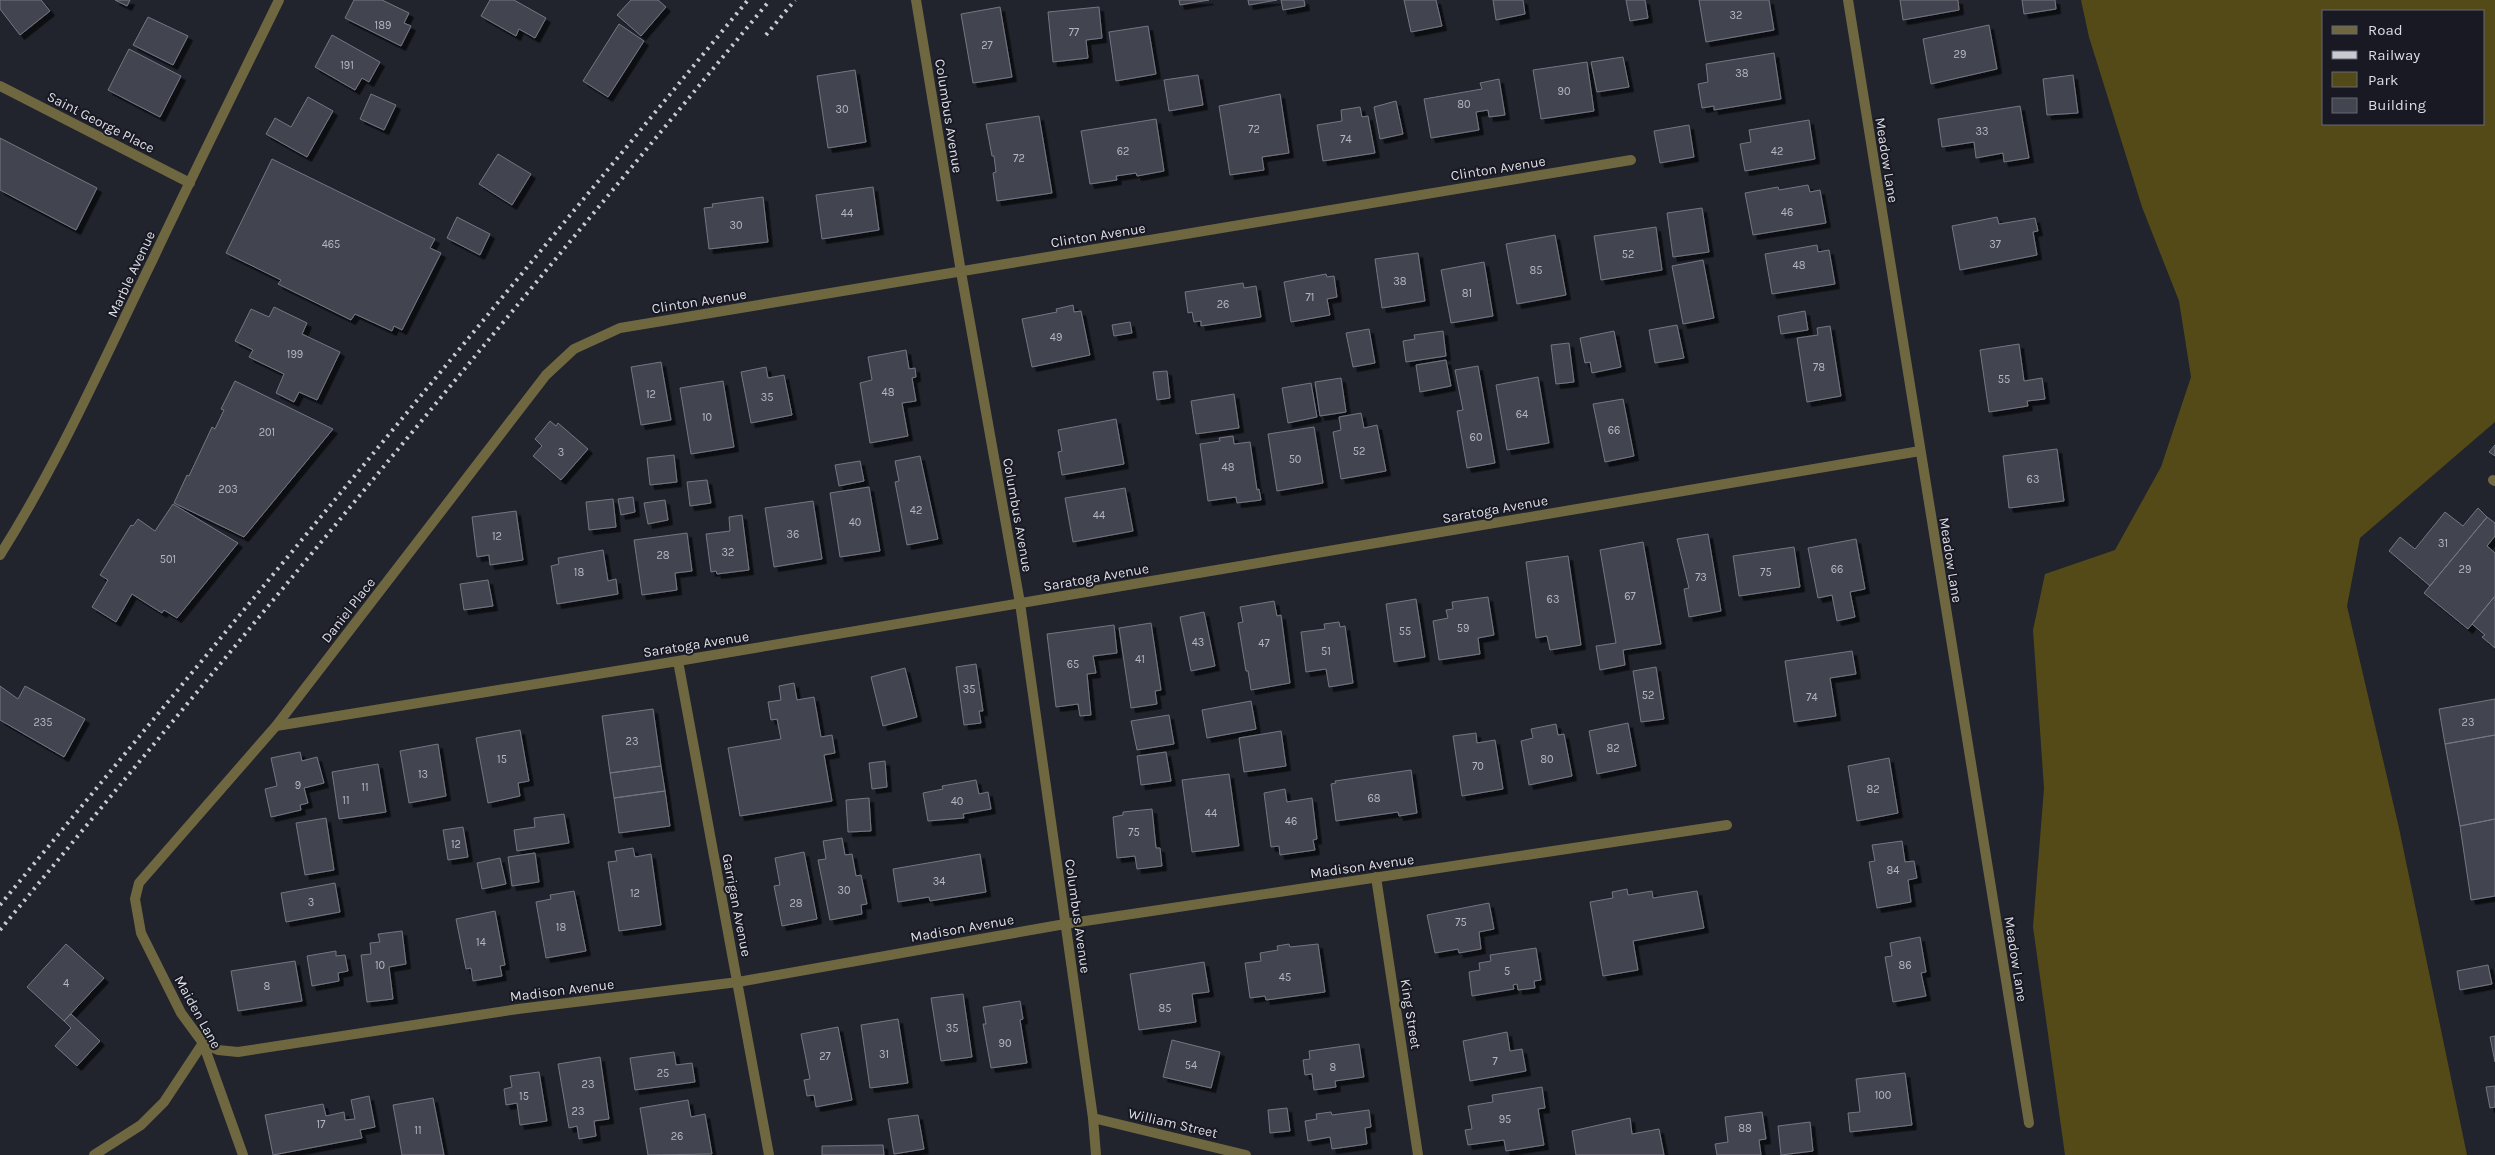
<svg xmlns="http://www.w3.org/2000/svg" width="2495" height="1155" font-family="Karla,sans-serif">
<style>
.green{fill:#534a18;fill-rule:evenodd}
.building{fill:#434550;stroke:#747682;filter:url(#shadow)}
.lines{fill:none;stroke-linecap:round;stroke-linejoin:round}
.minor{stroke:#6f6740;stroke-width:10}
.tertiary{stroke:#6f6740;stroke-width:10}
.rail{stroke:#c8c9d1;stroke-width:4;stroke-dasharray:2.5 5;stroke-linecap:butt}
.labels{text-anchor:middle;stroke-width:4;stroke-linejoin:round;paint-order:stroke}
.number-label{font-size:11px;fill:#b6b8c0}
.street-label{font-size:14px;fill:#dddee5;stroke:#181923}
</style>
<defs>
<filter id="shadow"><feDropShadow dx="4.5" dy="4.5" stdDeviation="0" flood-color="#0009"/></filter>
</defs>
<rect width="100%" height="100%" fill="#21232d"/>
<path class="green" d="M2081 0H2495V422L2360 538 2347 606 2399 828 2467 1155H2065L2033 927 2044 788 2033 630 2045 574 2115 550 2161 467 2191 377 2179 301 2142 207 2089 37ZM2324 11H2484V124H2324Z"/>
<path class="building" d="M0 0H41L50 11 20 35 0 9Z
M115 0H130L127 6Z
M354 0H382L409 13 404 23 411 26 401 46 345 18Z
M490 0H514L546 18 535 38 519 29 516 36 481 16Z
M631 0H658L666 7 641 36 617 15Z
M1179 0H1209L1180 5Z
M1248 0H1277L1249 5Z
M1281 0H1304L1305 6 1283 10Z
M1404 0H1436L1442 26 1411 32Z
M1493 0H1523L1525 14 1496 20Z
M1626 0H1645L1648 18 1630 21Z
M1699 0H1769L1774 30 1706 42Z
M1900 0H1958L1959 10 1903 20Z
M2022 0H2055L2056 9 2024 14Z
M1000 7 1012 77 973 83 961 14Z
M1099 7 1102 38 1086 40 1088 58 1053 62 1048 12Z
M148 17 188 36 173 65 133 45Z
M619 24 644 41 608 97 583 81Z
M1989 25 1997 69 1931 84 1923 39Z
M1148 26 1156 74 1116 81 1109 32Z
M332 35 380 62 369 82 362 78 355 90 315 67Z
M129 49 181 76 160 117 108 90Z
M1774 53 1781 99 1714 110V106L1702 108 1698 84 1708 82 1706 64Z
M1623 57 1629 87 1597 92 1591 62Z
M1587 62 1594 111 1541 119 1533 70Z
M855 70 866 142 828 148 817 76Z
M1198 75 1203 105 1169 111 1164 80Z
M2073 75 2078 113 2047 115 2043 79Z
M1499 79 1505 115 1489 117 1488 110 1476 112 1479 130 1431 138 1424 99 1482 89 1480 83Z
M371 94 396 105 384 130 360 119Z
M1280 94 1289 153 1262 157 1264 170 1230 175 1219 106Z
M308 97 333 111 307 157 266 134 275 118 291 127Z
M1396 101 1403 134 1380 139 1374 107Z
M2020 106 2029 158 2004 162 2003 153 1976 158 1974 142 1942 147 1938 119Z
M1360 107 1362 117 1368 116 1375 153 1323 161 1317 125 1342 121 1341 110Z
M1039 116 1052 193 997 201 993 173 996 172 994 156H992L986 124Z
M1156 119 1164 171 1137 176 1136 173 1116 176 1117 180 1090 184 1081 131Z
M1809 120 1815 159 1745 171 1740 144 1751 142 1749 130Z
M1689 125 1694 157 1660 163 1654 131Z
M0 138 97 188 76 230 0 190Z
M498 154 531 174 512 205 479 184Z
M272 159 435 239 430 248 441 253 402 330 394 326 392 331 355 314 351 320 278 284 281 280 226 253Z
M1808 185 1810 192 1820 190 1826 223 1753 235 1745 193 1778 187 1779 190Z
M873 187 879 230 822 239 816 195Z
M763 197 768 242 709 249 704 208 713 207 712 204Z
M1702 208 1709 252 1673 257 1667 213Z
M457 217 490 234 480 255 447 238Z
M1997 217 1999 224 2035 218 2038 231 2033 232 2037 255 1960 270 1952 226Z
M1656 227 1662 270 1601 280 1594 236Z
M1555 235 1566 295 1517 304 1506 244Z
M1817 245 1818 252 1829 250 1835 284 1772 294 1765 254Z
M1418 253 1425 301 1382 308 1375 259Z
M1703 260 1714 318 1683 324 1672 266Z
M1484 262 1493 316 1451 323 1441 270Z
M1326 274 1327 277 1334 276 1337 297 1327 299 1330 315 1291 322 1284 282Z
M1243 283 1244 288 1256 286 1261 317 1201 326V321L1194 322 1192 312 1188 313 1185 292Z
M1073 305 1074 312 1081 311 1090 355 1032 367 1022 319 1057 312 1056 309Z
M274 307 307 323 302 334 340 352 317 400 299 392 294 402 276 393 284 374 249 357 253 350 235 341 251 309 269 317Z
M1805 311 1808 330 1781 334 1778 316Z
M1130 322 1132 333 1114 336 1112 325Z
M1677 325 1684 358 1655 363 1649 330Z
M1830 326 1841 396 1807 402 1797 338 1818 335 1817 328Z
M1369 329 1375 363 1353 367 1346 333Z
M1443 331 1446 356 1406 362 1403 341 1415 339 1414 335Z
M1614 331 1621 367 1592 373 1590 362 1585 363 1580 338Z
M1569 343 1574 382 1556 384 1551 345Z
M2019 344 2024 381 2042 378 2045 399 2027 401 2028 406 1989 412 1980 350Z
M906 350 909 369 915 368 916 377 912 378 916 401 902 403 908 436 870 443 860 383 872 380 868 357Z
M1446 360 1451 386 1420 392 1416 365Z
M661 362 671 420 641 425 631 367Z
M1478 366 1495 463 1467 468 1457 411 1463 410 1455 370Z
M766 367 768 378 784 375 792 415 751 423 741 372Z
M1167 371 1170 398 1157 400 1153 372Z
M1538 377 1549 443 1507 450 1496 385Z
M1341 378 1346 412 1320 416 1315 382Z
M235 381 333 429 244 537 174 503 187 475 189 476 212 427 215 429 224 410 221 409Z
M723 381 734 447 691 454 680 388Z
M1311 383 1317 417 1288 423 1282 388Z
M1234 394 1239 428 1196 434 1191 401Z
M1623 399 1634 456 1605 462 1593 404Z
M1361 413 1364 428 1377 425 1386 471 1341 479 1333 432 1341 430 1339 417Z
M1116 419 1124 464 1062 475 1058 452 1062 451 1058 430Z
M550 421 556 426 558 423 588 449 561 480 533 456 542 446 535 439Z
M1314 427 1323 483 1277 491 1268 434Z
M1233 436 1234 444 1250 442 1257 490 1259 489 1261 500 1237 503 1236 497 1208 501 1200 444 1220 441 1219 438Z
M2495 445V456L2489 452Z
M2057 449 2064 501 2009 508 2003 456Z
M674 455 677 482 650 485 647 458Z
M920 456 938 539 907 545 895 482 899 481 895 461Z
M860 461 864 481 839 486 835 465Z
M707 480 711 503 690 506 687 482Z
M869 487 880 551 840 557 830 493Z
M1125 488 1133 531 1073 542 1065 498Z
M633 497 635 512 621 515 618 499Z
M613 499 616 527 589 530 586 502Z
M665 500 668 520 648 524 644 503Z
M813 501 822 559 774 567 765 508Z
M173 504 238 543 177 618 164 610 162 613 132 594 116 622 92 607 108 580 100 575 131 525 133 526 138 519 155 531Z
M2478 508 2487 517 2430 586 2389 551 2400 537 2415 549 2445 512 2463 526Z
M516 511 523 560 490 565 489 555 477 557 472 517Z
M742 515 749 570 717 574 716 571 711 572 706 534 730 531 729 517Z
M2487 517 2495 523V536L2487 546 2495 553V596L2468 629 2424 593Z
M687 533 692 571 675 573 677 590 642 595 634 540Z
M1708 534 1721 611 1689 617 1684 589 1689 588 1677 539Z
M1856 539 1865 589 1850 592 1855 617 1837 621 1832 595 1818 598 1808 548Z
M1643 542 1661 644 1623 650 1625 665 1600 670 1596 646 1616 643 1600 550Z
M1794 547 1800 587 1739 596 1733 556Z
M603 550 608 581 616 579 618 594 557 604 551 566 559 564 558 558Z
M1568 556 1581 645 1550 650 1547 636 1536 638 1526 562Z
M488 580 493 606 464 610 460 584Z
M2495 596V648L2482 637 2485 635 2472 624Z
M1488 597 1494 635 1478 638 1480 654 1439 660 1433 621 1448 618 1446 610 1453 609 1452 602Z
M1416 599 1425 657 1394 662 1386 604Z
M1274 601 1277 616 1281 615 1290 683 1251 690 1248 671H1246L1238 623 1243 622 1240 607Z
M1204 612 1215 666 1191 671 1180 617Z
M1339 622 1340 627 1345 626 1353 683 1329 687 1326 669 1306 672 1301 632 1325 629 1324 624Z
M1151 623 1161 690 1155 691 1157 704 1131 708 1119 628Z
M1114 625 1117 653 1093 656 1096 673 1087 674 1091 715 1080 716 1078 704 1056 707 1047 634Z
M1852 651 1856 674 1830 678 1836 716 1794 722 1785 661Z
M976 664 983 711H979L981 723 964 725 956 667Z
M1656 667 1664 719 1641 722 1633 671Z
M905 668 917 717 883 726 871 677Z
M794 683 797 700 814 697 821 737 832 735 835 753 824 755 832 801 740 816 728 748 781 739 777 719 771 720 768 702 781 700 779 686Z
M0 686 18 699 25 686 85 719 64 757 0 720Z
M2495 699V735L2445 744 2439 709Z
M1251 701 1256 729 1207 738 1202 710Z
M653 709 661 766 610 773 602 716Z
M1169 715 1174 744 1137 750 1131 721Z
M1628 723 1636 766 1597 774 1589 731Z
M1556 724 1558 735 1564 734 1572 776 1529 785 1521 741 1533 738 1531 729Z
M520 730 529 781 518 783 520 796 488 803 476 738Z
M1281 731 1286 766 1244 772 1239 738Z
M1476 733 1477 743 1495 740 1503 789 1462 796 1453 736Z
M2495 735V819L2460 826 2445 744Z
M438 744 446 796 409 803 400 751Z
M300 752 302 761 317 757 324 783 304 788 308 803 300 805 301 810 271 817 265 789 277 786 271 758Z
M1166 752 1171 781 1141 785 1137 756Z
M1889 758 1898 813 1857 821 1848 766Z
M885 761 887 787 872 789 869 763Z
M378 764 386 812 339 819 332 772Z
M661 766 665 791 614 798 610 773Z
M1411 770 1417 813 1399 816 1398 812 1336 821 1331 784 1336 783 1335 781Z
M1229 774 1239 846 1192 852 1182 780Z
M976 780 979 794 988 792 991 809 963 814 964 818 928 821 923 793 943 789 942 786Z
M1285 789 1287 802 1312 798 1317 839 1313 840 1315 850 1280 855 1279 846 1271 847 1264 793Z
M665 791 670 826 619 833 614 798Z
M869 798 871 831 848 832 846 800Z
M1152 809 1156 848H1160L1162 866 1137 869 1135 856 1117 858 1113 817 1123 815V812Z
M564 814 569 843 517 851 514 830 535 827 534 818Z
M326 818 334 870 305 875 296 823Z
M2495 819V896L2471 900 2460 826Z
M463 827 468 857 448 860 443 830Z
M842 838 845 855 852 854 856 876 861 875 867 904 861 905 862 914 830 920 818 860 826 859 823 841Z
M1902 841 1905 862 1914 861 1917 878 1908 880 1911 902 1877 908 1869 862 1875 861 1872 845Z
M633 848 635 857 651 854 661 925 619 931 608 862 617 861 615 851Z
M804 852 817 919 782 926 774 886 780 885 775 858Z
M535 853 539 882 512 886 508 857Z
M980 854 986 892 930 901 929 897 898 902 893 869Z
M500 858 506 884 482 889 477 863Z
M335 883 340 912 286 922 281 893Z
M1627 889 1628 895 1652 891 1653 898 1697 891 1704 928 1633 941 1638 970 1603 976 1590 902 1613 898 1612 892Z
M574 891 586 951 546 958 536 902 551 899 550 895Z
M1489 903 1494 929 1479 932 1481 949 1459 953 1458 949 1435 953 1427 915Z
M495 911 505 965 500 966 502 976 473 981 471 968 466 969 456 919Z
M402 931 406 964 389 967 393 999 367 1002 361 955 371 954 370 943 380 942 378 934Z
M1920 937 1926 972 1921 973 1926 996 1893 1002 1885 957 1892 956 1890 943Z
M66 944 104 978 64 1021 27 987Z
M1289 944 1290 947 1318 944 1325 992 1266 1000 1265 996 1250 998 1245 963 1261 961 1260 953 1278 950 1277 946Z
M1536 948 1541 980 1534 981 1535 988 1518 990 1517 984 1513 985 1514 989 1472 996 1469 972 1480 970 1479 963 1491 961 1490 955Z
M336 951V956L345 955 348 971 338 973 339 981 312 986 307 956Z
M295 961 302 1001 238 1011 231 971Z
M1204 962 1209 992 1192 994 1196 1022 1139 1030 1130 974Z
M2488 965 2492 984 2460 990 2457 971Z
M963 994 972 1057 941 1061 931 998Z
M1020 1001 1023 1019 1020 1020 1027 1063 991 1068 983 1024H986L983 1007Z
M71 1014 100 1041 77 1066 55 1046 71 1028 64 1021Z
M898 1019 908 1083 870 1088 861 1025Z
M838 1027 852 1100 816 1107 814 1095 807 1096 804 1080 810 1079 801 1034Z
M1507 1032 1510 1051 1522 1049 1526 1071 1470 1081 1463 1041Z
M2495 1036V1062L2490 1037Z
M1172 1040 1220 1052 1211 1088 1163 1077Z
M1359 1044 1364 1077 1335 1081 1336 1087 1314 1090 1312 1074 1305 1075 1303 1060 1310 1059 1309 1051Z
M674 1052 676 1065 692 1063 695 1082 635 1090 630 1058Z
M600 1057 609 1119 594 1121 596 1136 579 1139 577 1126 569 1128 558 1064Z
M539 1072 547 1121 520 1125 517 1103 506 1105 504 1089 512 1087 510 1076Z
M1905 1073 1912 1125 1850 1132 1848 1113 1860 1112 1856 1079Z
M2495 1086V1107L2490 1108 2486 1087Z
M1542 1087 1545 1108 1538 1109 1544 1145 1506 1151 1504 1140 1468 1145 1465 1130 1472 1129 1468 1106 1493 1102 1492 1095Z
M369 1096 375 1127 360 1130 362 1138 273 1155 265 1115 323 1104 326 1116 344 1112 345 1120 355 1119 351 1100Z
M433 1098 444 1155H402L393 1105Z
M688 1100 691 1117 705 1114 712 1154 648 1155 640 1108Z
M1287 1108 1290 1131 1270 1133 1268 1110Z
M1369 1110 1371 1127 1365 1128 1367 1144 1332 1149 1330 1137 1308 1141 1305 1121 1317 1119 1316 1114 1331 1112 1332 1115Z
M1762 1112 1766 1139 1759 1140 1761 1155H1717L1715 1144 1728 1142 1725 1117Z
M918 1115 924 1149 894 1154 888 1119Z
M1630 1118 1632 1134 1659 1129 1664 1155H1576L1572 1131Z
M1810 1122 1813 1151 1781 1155 1778 1126Z
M883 1145 884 1155H822V1146Z"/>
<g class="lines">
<path class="minor" d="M916 0 961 272 1020 603 1093 1118 1096 1155
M1848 0 2029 1123
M0 86 190 183
M2493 480 2495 481
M678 661 769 1155
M276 726 678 661 1920 451
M1376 877 1418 1155
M1093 1118 1246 1155
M94 1155 141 1125 164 1102 203 1043 218 1050 238 1052 518 1009 738 982 1065 924 1727 825
M243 1155 203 1043 181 1013 141 933 135 899 139 883 276 726 546 375 574 349 620 328 1631 160"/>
<path class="tertiary" d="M0 555C60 460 104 359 153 259 194 172 237 86 279 0"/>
<path class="rail" d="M766 35 795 0
M0 905 748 0
M0 930 770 0"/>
</g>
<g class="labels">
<g class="number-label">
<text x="1736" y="19">32</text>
<text x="383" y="29">189</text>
<text x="1074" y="36">77</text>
<text x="987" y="49">27</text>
<text x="1960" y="58">29</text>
<text x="347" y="69">191</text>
<text x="1742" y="77">38</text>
<text x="1564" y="95">90</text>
<text x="1464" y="108">80</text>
<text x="842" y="113">30</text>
<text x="1254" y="133">72</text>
<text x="1982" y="135">33</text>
<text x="1346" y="143">74</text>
<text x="1123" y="155">62</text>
<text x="1777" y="155">42</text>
<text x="1019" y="162">72</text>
<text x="1787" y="216">46</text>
<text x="847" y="217">44</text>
<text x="736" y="229">30</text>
<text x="331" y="248">465</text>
<text x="1995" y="248">37</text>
<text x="1628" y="258">52</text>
<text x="1799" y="269">48</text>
<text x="1536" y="274">85</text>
<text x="1400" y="285">38</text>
<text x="1467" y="297">81</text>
<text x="1310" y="301">71</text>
<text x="1223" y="308">26</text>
<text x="1056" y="341">49</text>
<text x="295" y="358">199</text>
<text x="1819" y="371">78</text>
<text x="2004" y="383">55</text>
<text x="888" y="396">48</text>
<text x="651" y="398">12</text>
<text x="767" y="401">35</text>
<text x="1522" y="418">64</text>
<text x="707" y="421">10</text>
<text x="1614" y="434">66</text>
<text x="267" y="436">201</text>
<text x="1476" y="441">60</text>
<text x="1359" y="455">52</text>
<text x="561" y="456">3</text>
<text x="1295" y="463">50</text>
<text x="1228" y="471">48</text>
<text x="2033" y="483">63</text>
<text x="228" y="493">203</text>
<text x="916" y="514">42</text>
<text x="1099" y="519">44</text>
<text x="855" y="526">40</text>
<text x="793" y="538">36</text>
<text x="497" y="540">12</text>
<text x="2443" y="547">31</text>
<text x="728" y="556">32</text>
<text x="663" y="559">28</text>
<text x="168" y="563">501</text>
<text x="1837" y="573">66</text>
<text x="2465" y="573">29</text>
<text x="579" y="576">18</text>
<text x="1766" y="576">75</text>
<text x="1701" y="581">73</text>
<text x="1630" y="600">67</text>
<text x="1553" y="603">63</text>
<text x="1463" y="632">59</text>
<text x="1405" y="635">55</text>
<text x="1198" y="646">43</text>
<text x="1264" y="647">47</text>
<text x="1326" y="655">51</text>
<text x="1140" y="663">41</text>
<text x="1073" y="668">65</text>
<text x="969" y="693">35</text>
<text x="1648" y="699">52</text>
<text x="1812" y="701">74</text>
<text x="43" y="726">235</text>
<text x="2468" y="726">23</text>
<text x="632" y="745">23</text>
<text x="1613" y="752">82</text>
<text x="502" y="763">15</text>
<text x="1547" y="763">80</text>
<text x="1478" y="770">70</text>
<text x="423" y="778">13</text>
<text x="298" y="789">9</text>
<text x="365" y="791">11</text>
<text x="1873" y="793">82</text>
<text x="1374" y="802">68</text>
<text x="346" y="804">11</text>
<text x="957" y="805">40</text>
<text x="1211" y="817">44</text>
<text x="1291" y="825">46</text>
<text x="1134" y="836">75</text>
<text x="456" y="848">12</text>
<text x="1893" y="874">84</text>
<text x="939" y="885">34</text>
<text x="844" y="894">30</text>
<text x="635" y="897">12</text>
<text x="311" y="906">3</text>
<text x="796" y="907">28</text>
<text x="1461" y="926">75</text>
<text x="561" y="931">18</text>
<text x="481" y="946">14</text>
<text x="380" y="969">10</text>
<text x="1905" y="969">86</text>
<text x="1507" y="975">5</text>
<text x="1285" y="981">45</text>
<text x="66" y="987">4</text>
<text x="267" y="990">8</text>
<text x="1165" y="1012">85</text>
<text x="952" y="1032">35</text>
<text x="1005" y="1047">90</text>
<text x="884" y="1058">31</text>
<text x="825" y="1060">27</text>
<text x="1495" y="1065">7</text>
<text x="1191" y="1069">54</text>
<text x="1333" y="1071">8</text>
<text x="663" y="1077">25</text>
<text x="588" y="1088">23</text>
<text x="1883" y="1099">100</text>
<text x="524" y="1100">15</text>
<text x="578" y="1115">23</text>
<text x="1505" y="1123">95</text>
<text x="321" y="1128">17</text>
<text x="1745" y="1132">88</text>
<text x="418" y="1134">11</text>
<text x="677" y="1140">26</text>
</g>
<g class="street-label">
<text transform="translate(949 116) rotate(81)" y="5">Columbus Avenue</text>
<text transform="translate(101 122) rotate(27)" y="5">Saint George Place</text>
<text transform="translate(1887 160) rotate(81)" y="5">Meadow Lane</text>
<text transform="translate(1498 168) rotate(-9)" y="5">Clinton Avenue</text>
<text transform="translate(1098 235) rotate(-9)" y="5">Clinton Avenue</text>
<text transform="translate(131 274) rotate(-65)" y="5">Marble Avenue</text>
<text transform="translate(699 301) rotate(-9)" y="5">Clinton Avenue</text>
<text transform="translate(1495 509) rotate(-10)" y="5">Saratoga Avenue</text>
<text transform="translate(1018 515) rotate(80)" y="5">Columbus Avenue</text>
<text transform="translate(1951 560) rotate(81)" y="5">Meadow Lane</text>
<text transform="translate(1096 577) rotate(-10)" y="5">Saratoga Avenue</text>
<text transform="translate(348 610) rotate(-52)" y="5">Daniel Place</text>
<text transform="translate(696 644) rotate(-9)" y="5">Saratoga Avenue</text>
<text transform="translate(1362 866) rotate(-8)" y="5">Madison Avenue</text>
<text transform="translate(737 905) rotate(79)" y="5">Garrigan Avenue</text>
<text transform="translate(1078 916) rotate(82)" y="5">Columbus Avenue</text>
<text transform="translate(962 928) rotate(-10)" y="5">Madison Avenue</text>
<text transform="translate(2016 959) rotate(81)" y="5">Meadow Lane</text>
<text transform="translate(562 990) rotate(-7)" y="5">Madison Avenue</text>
<text transform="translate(198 1012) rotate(61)" y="5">Maiden Lane</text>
<text transform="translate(1411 1014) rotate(81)" y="5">King Street</text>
<text transform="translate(1173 1123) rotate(13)" y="5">William Street</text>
</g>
</g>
<rect x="2322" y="10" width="162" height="115" fill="#181923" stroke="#676871"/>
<rect x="2332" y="26" width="25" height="8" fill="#6f6740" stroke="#676871"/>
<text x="2368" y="35" font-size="15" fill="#dddee5">Road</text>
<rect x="2332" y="51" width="25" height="8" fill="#c8c9d1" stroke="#676871"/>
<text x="2368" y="60" font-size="15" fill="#dddee5">Railway</text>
<rect x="2332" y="72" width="25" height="15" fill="#534a18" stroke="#676871"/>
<text x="2368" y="85" font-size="15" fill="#dddee5">Park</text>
<rect x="2332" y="98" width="25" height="15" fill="#434550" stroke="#676871"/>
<text x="2368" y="110" font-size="15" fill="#dddee5">Building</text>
</svg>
